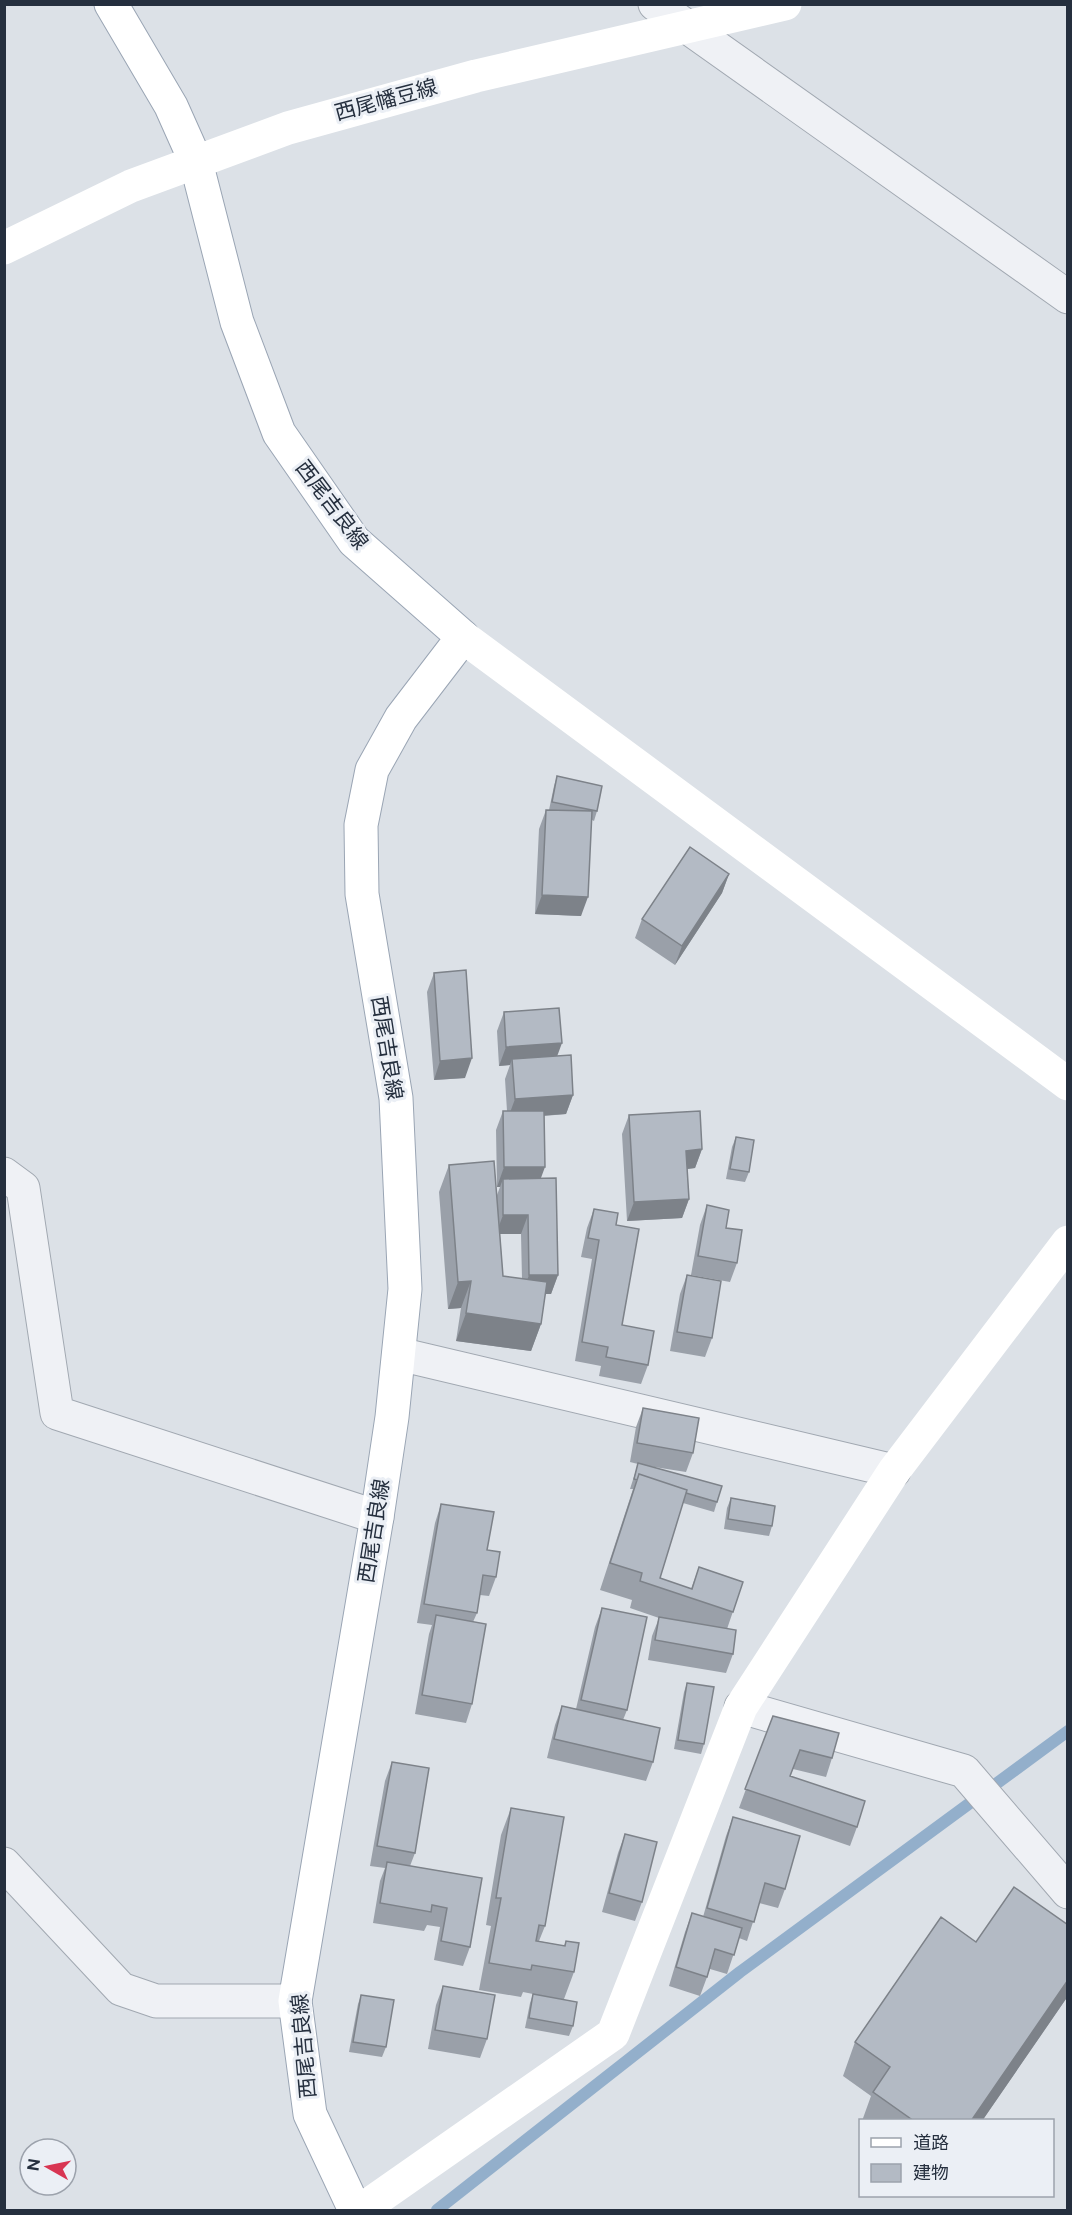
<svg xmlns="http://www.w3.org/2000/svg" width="1072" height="2215" font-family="'Public Sans','Noto Sans JP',sans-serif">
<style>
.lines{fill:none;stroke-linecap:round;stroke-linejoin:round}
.stream{stroke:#93afcb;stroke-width:12}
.street-casing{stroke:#a1a8b1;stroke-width:35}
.primary-casing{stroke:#9aa5b4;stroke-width:35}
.street{stroke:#eff1f5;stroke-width:33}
.secondary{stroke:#fff;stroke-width:33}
.primary{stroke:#fff;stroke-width:33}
.wall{fill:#9aa0a9;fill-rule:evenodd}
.shaded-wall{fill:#7d8289}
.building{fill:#b3bac4;stroke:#7d8289;stroke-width:1.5}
.labels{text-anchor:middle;stroke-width:6;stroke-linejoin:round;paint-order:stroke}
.street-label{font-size:21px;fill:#252f3e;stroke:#ebeff5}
</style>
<rect width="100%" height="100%" fill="#dce1e7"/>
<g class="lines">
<path class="stream" d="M437 2210 740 1972 1068 1731"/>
<defs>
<path id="street" d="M655 4 1068 297
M4 1174 23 1188 57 1413 377 1517
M399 1354 894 1471
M741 1707 964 1771 1068 1892
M4 1864 121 1989 156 2001H295"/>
<path id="primary" d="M111 4 171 106 196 162 237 322 279 433 354 541 463 637 401 718 372 770 361 825 362 894 396 1098 405 1289 392 1417 377 1517 295 2001 310 2114 355 2210"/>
</defs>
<use href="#street" class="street-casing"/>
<use href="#primary" class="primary-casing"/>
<use href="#street" class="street"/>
<path class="secondary" d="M4 248 131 186 288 128 476 76 785 4
M463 637 1068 1084
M361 2210 613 2034 741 1707 894 1471 1068 1242"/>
<use href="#primary" class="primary"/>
</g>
<path class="wall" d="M557 776 597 811 594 821 592 820 581 916 535 914 539 829 546 810H549L554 786Z
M729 874 722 893 675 965 635 938 642 919Z
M434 973 465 1078 434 1080 427 992Z
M504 1012 557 1056 573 1095 566 1114 544 1116 540 1178 558 1275 551 1294H545L541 1324 531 1351 456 1341 461 1308 448 1309 439 1192 449 1165 497 1195 500 1187H497L496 1130 503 1111H507L505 1079 510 1065 499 1066 497 1031ZM500 1234H521L522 1279 503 1276Z
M629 1115 702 1149 695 1168 687 1169 689 1199 682 1218 627 1221 622 1134Z
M736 1137 749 1172 745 1182 726 1179 732 1147Z
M707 1205 726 1228 737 1263 730 1282 691 1275 700 1225Z
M594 1209 616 1225 622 1325 648 1365 641 1384 599 1376 601 1366 575 1361 592 1259 581 1257 587 1228Z
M687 1275 712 1338 705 1357 670 1351 680 1294Z
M643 1408 693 1453 686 1472 648 1466 717 1502 714 1512 683 1503 660 1578 691 1589 699 1567 743 1582 727 1629 733 1654 726 1673 648 1660 652 1636 659 1618 630 1608 632 1600 600 1590 633 1489H630L638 1464 630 1462 636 1427Z
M731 1498 772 1526 769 1536 724 1529 727 1508Z
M441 1504 487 1550 496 1577 489 1596 480 1595 477 1613 473 1622 472 1704 466 1723 415 1714 429 1634 432 1625 417 1623 435 1523Z
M602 1608 627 1710 623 1720 653 1762 646 1781 547 1758 555 1725 562 1706 576 1709 595 1627Z
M687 1683 704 1744 701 1754 674 1749 684 1692Z
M773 1716 832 1758 826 1777 793 1769 790 1776 857 1827 850 1846 739 1808Z
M392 1762 415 1853 410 1866 482 1878 470 1947 463 1966 434 1960 440 1927 427 1925 424 1931 373 1923 380 1881 385 1868 370 1866 385 1781Z
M511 1808 545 1926 539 1941 564 1946 566 1941 574 1972 564 1999 573 2026 569 2036 525 2028 530 2003 533 1994 523 1992 521 1997 479 1990 491 1926 486 1925 501 1835Z
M733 1817 785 1889 778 1908 759 1903 747 1941 739 1938 727 1974 710 1969 700 1996 669 1986 685 1932 692 1913 703 1917 726 1836Z
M625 1834 642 1902 635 1921 602 1912 618 1853Z
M1068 1925V1996L982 2121H862L871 2096 843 2076 855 2042 976 1942Z
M443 1986 487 2039 480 2058 428 2049 436 2005Z
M361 1995 386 2047 382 2057 349 2052 358 2004Z"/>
<path class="shaded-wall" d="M729 874 722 893 675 965 682 946Z
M542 895 588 897 581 916 535 914Z
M562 1043 555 1062 512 1059 510 1065 499 1066 506 1047Z
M472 1058 465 1078 434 1080 440 1061Z
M573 1095 566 1114 508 1118 515 1099Z
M702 1149 695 1168 679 1170 686 1151Z
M504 1167H545L538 1186 503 1179 500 1187H497Z
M689 1199 682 1218 627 1221 634 1202Z
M503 1215H528L521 1234H496Z
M529 1275H558L551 1294H522Z
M471 1281 461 1308 448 1309 458 1282Z
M466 1313 541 1324 531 1351 456 1341Z
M1068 1980V1996L982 2121H971Z"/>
<path class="building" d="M557 776 602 786 597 811 552 802Z
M546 810 592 811 588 897 542 895Z
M690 847 729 874 682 946 642 919Z
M466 970 472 1058 440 1061 434 973Z
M559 1008 562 1043 506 1047 504 1012Z
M571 1055 573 1095 515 1099 512 1059Z
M503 1111H544L545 1167H504Z
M700 1111 702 1149 686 1151 689 1199 634 1202 629 1115Z
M736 1137 754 1140 749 1172 730 1169Z
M494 1161 503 1276 547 1282 541 1324 466 1313 471 1281 458 1282 449 1165Z
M556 1178 558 1275H529L528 1215H503V1179Z
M707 1205 729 1210 726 1228 742 1230 737 1263 698 1256Z
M594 1209 618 1213 616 1225 639 1229 622 1325 654 1331 648 1365 606 1357 608 1347 582 1342 599 1240 588 1238Z
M687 1275 721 1281 712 1338 677 1332Z
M643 1408 699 1418 693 1453 637 1443Z
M638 1463 722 1486 717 1502 686 1493 687 1490 639 1474 637 1480 634 1479Z
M639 1474 687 1490 660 1578 692 1589 699 1567 743 1582 733 1612 640 1581 642 1573 610 1563Z
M731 1498 775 1506 772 1526 728 1519Z
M441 1504 494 1512 487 1550 500 1552 496 1577 483 1575 477 1613 424 1604Z
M602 1608 647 1617 627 1710 581 1700Z
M436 1615 486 1624 472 1704 422 1695Z
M659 1617 736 1630 733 1654 655 1640Z
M687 1683 714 1687 704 1744 678 1740Z
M562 1706 660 1728 653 1762 554 1739Z
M773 1716 839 1733 832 1758 800 1750 790 1776 865 1801 857 1827 745 1789Z
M392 1762 429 1768 415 1853 377 1846Z
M511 1808 564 1817 545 1926 539 1925 536 1941 565 1946 566 1941 579 1943 574 1972 532 1965 531 1970 489 1963 501 1898H496Z
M733 1817 800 1836 785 1889 765 1883 754 1922 707 1908Z
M625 1834 657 1842 642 1902 609 1893Z
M387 1862 482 1878 470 1947 441 1941 447 1908 432 1905 431 1912 380 1903Z
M1014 1887 1068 1925V1980L971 2121H914L873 2092 890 2067 855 2042 941 1917 976 1942Z
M692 1913 742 1928 734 1955 715 1949 707 1977 676 1967Z
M443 1986 495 1995 487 2039 435 2030Z
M533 1994 577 2002 573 2026 529 2018Z
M361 1995 394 2000 386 2047 353 2042Z"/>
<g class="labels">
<g class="street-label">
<text transform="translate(386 100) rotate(-15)" y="7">西尾幡豆線</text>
<text transform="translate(332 505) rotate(53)" y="7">西尾吉良線</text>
<text transform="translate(387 1048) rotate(81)" y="7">西尾吉良線</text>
<text transform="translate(374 1531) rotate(-81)" y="7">西尾吉良線</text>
<text transform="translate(304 2046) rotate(-95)" y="7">西尾吉良線</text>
</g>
</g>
<rect width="1072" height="2215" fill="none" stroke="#252f3e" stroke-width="12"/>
<rect x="859" y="2119" width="195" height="78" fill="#ebeff5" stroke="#9ca2ac" stroke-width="1.5"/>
<rect x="871" y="2138" width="30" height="9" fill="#ffffff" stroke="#9ca2ac" stroke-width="1.5"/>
<text x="913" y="2149" font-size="18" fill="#252f3e">道路</text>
<rect x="871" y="2164" width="30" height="18" fill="#b3bac4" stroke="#9ca2ac" stroke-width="1.5"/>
<text x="913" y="2179" font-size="18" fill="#252f3e">建物</text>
<g transform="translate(48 2167) rotate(279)"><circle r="28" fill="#ebeff5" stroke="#9ca2ac" stroke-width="1.5"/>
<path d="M0-4.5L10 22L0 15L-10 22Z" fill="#d83552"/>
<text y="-9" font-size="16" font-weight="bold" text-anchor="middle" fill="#252f3e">N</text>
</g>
</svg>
